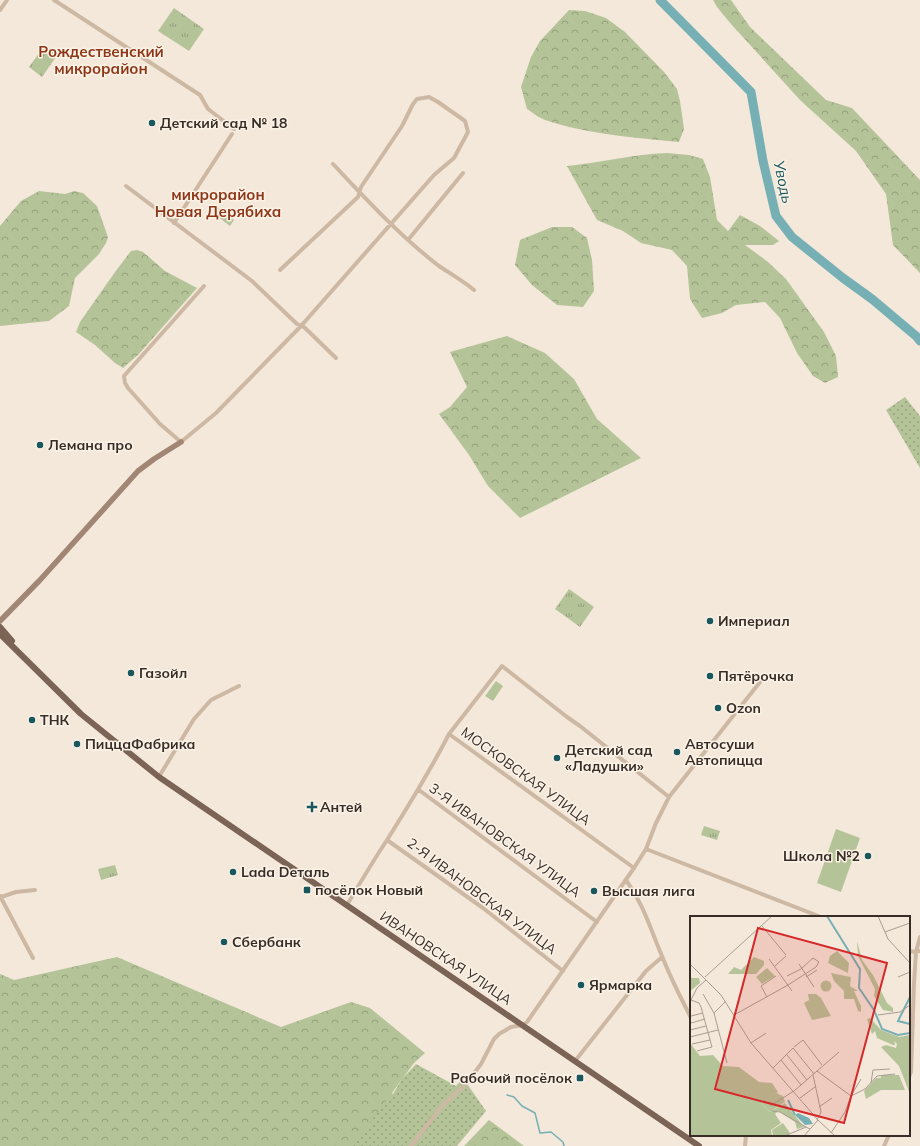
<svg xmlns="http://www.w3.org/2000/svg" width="920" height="1146" font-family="Mulish,sans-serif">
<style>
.grass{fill:url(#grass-dots)}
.forest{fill:url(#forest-crowns)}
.park{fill:url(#park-tufts)}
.pitch{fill:#b5c498}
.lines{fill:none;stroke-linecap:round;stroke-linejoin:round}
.stream{stroke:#76b0b4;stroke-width:1.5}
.river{stroke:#76b0b4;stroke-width:9}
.street{stroke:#cdb8a4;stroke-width:4}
.secondary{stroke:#a18675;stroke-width:5.5}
.primary{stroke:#7b6356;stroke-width:6}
.poi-dot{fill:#18575d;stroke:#fbf2e6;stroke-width:1.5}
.labels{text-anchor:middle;stroke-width:3;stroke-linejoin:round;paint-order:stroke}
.poi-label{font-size:14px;font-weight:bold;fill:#382c27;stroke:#fbf2e6;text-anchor:start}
.street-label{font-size:14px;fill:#382c27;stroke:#fbf2e6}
.neighbourhood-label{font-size:15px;font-weight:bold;fill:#8e3718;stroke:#fbf2e6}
.water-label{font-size:15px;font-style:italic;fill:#18575d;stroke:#fbf2e6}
.inset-river{fill:none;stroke:#76b0b4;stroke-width:2}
.inset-road{fill:none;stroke:#a99d92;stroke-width:1}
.view{fill:#d62828;fill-opacity:0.15;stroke:#d62828;stroke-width:2}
.inset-edge{fill:none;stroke:#382c27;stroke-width:2}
</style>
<defs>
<pattern id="grass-dots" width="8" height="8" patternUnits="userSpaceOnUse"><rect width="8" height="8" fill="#b5c498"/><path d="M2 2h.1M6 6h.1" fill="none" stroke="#949f7c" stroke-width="1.8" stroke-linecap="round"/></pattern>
<pattern id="forest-crowns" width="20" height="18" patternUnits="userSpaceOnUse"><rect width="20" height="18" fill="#b5c498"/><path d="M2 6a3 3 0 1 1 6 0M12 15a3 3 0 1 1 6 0" fill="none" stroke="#949f7c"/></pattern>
<pattern id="park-tufts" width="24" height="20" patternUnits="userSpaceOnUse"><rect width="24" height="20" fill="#b5c498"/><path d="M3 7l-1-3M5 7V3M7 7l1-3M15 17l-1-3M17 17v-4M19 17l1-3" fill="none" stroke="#949f7c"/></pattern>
</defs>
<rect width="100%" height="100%" fill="#f4e8da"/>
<path class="grass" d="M905 397 920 416V468L886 410Z
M416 1064 456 1086 463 1078 486 1111 457 1146H352L383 1090 393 1094 402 1079Z"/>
<path class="forest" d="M713 0H731L750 27 826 100 852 108 920 180V273L893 245 886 194 856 151 800 100 731 24 717 7Z
M569 10 585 11 606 18 625 32 664 72 677 89 680 101 684 129 679 142C637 138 586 134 545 120 539 118 532 112 527 109L521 87 531 57 540 41Z
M667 153 689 155 703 159 710 177 717 220 728 231 740 215 760 226 779 241 773 245H745L768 262 786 279 824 332 836 356 838 377 825 383 813 376 797 353 780 318 765 302 736 305 722 313 702 318 690 299 687 266 672 250 641 243 623 231 597 220 567 166C601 163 633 154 667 153Z
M39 191 65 194 74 191 83 193 97 206 108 237 106 243 99 254 75 278 69 306 49 321 0 326V226L21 201Z
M552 227H572L587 238 592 260 594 291 583 307 557 305 532 285 515 265 520 240Z
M137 250 143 252 165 271 197 288 138 355 123 368 115 363 95 345 76 332 80 322 115 272 131 251Z
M507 336 545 353 574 379 597 419 641 458 520 518 488 486 469 455 439 414 450 407 467 387 450 352Z
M117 957 281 1027 351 1002 370 1008 425 1053 414 1063 353 1146H0V974L14 980Z
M489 1120 524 1146H464Z"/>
<path class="park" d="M174 8 204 29 189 51 158 31Z
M45 45 58 54 42 77 29 67Z
M217 207 234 220 230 226 213 213Z
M569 589 594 607 580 627 555 609Z
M704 826 720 831 717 840 701 835Z
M115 865 118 875 101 880 98 869Z"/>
<path class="pitch" d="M496 681 503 686 493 701 485 696Z
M836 829 860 838 841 892 817 883Z"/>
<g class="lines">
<path class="stream" d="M507 1095 514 1097 522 1106 535 1113 540 1133 551 1132 563 1142 564 1146"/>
<path class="river" d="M660 0 751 92 763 161 776 216 792 237 843 278 872 299 916 336 920 341"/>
<path class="street" d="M54 0 200 95 208 109 234 129
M0 10 7 0
M333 164C367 200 400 236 439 266 451 274 463 281 474 290
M126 186 252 281 297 324 304 327 336 358
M174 223 232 134
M408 240 463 173
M204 286 124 376 125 383 128 388 160 424 181 442 216 413 301 326 434 175 454 158 468 132 465 121 438 102 429 97 417 99 413 104 402 126 361 187 358 197 280 270
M449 734 502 666 567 717 580 726 669 797
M160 775 194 719 211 700 239 686
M419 790 597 922
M387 840 483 908 563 971
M646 849 821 917
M626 880C644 905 650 928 662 956 670 977 681 998 691 1018
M0 896 33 958
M1 897 16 892 35 890
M347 905C360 883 373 861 387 840 409 805 430 771 449 734L634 868
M909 951 916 952 920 951
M575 1061 646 971 662 957
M909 1077 911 1072 914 983 916 952 920 937
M411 1146 442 1106 467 1083 481 1064 494 1039 499 1034 511 1027 523 1025 527 1022 634 868 646 849 656 823 669 797 760 682
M745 1146 746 1135
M884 1146 889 1135"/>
<path class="secondary" d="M0 621 40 580 138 471 154 459 181 442"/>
<path class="primary" d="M0 627 12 641
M0 634 81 714 159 777 699 1146"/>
</g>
<g class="poi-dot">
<circle cx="152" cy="123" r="4"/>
<circle cx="40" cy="445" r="4"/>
<circle cx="710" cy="621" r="4"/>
<circle cx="131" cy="673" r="4"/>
<circle cx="710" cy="676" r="4"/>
<circle cx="718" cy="708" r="4"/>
<circle cx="32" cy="720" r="4"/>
<circle cx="77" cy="744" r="4"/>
<circle cx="677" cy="752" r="4"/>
<circle cx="557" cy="758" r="4"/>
<path d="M310 801h4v4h4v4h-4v4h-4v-4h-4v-4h4z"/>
<circle cx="868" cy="856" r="4"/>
<circle cx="233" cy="872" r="4"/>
<rect x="303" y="886" width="8" height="8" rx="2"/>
<circle cx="594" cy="891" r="4"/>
<circle cx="224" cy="942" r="4"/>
<circle cx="581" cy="985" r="4"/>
<rect x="576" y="1074" width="8" height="8" rx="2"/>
</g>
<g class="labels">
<g class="poi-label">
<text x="160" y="128">Детский сад № 18</text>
<text x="48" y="450">Лемана про</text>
<text x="718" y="626">Империал</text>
<text x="139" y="678">Газойл</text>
<text x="718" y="681">Пятёрочка</text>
<text x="726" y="713">Ozon</text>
<text x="40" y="725">ТНК</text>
<text x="85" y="749">ПиццаФабрика</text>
<text x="685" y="749">Автосуши<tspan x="685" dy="16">Автопицца</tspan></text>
<text x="565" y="755">Детский сад<tspan x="565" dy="16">«Ладушки»</tspan></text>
<text x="320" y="812">Антей</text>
<text x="860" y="861" text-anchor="end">Школа №2</text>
<text x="241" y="877">Lada Dеталь</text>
<text x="315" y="895">посёлок Новый</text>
<text x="602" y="896">Высшая лига</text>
<text x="232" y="947">Сбербанк</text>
<text x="589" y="990">Ярмарка</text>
<text x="572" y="1083" text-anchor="end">Рабочий посёлок</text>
</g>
<g class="street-label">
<text transform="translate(526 776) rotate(36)" y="5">МОСКОВСКАЯ УЛИЦА</text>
<text transform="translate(505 840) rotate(36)" y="5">3-Я ИВАНОВСКАЯ УЛИЦА</text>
<text transform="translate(482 896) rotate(37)" y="5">2-Я ИВАНОВСКАЯ УЛИЦА</text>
<text transform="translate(446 958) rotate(34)" y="5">ИВАНОВСКАЯ УЛИЦА</text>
</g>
<g class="neighbourhood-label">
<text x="101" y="57">Рождественский<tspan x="101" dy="17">микрорайон</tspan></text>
<text x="218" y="200">микрорайон<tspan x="218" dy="17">Новая Дерябиха</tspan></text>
</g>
<g class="water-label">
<text transform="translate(783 182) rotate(78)" y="5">Уводь</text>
</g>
</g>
<g transform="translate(690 916)">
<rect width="220" height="220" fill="#f4e8da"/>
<path d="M180 102 191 114 209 121 220 119V178L209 150 191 131 196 129 206 132 207 128 204 125 205 129H203L187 122 185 115 182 118 177 103ZM191 159H209L215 174H191L176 183 174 175 186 162H191ZM86 177 93 180 95 186 80 196 72 188ZM93 207 100 217 96 220H83L82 214Z" fill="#b5c498"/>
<path d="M167 25 172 44 183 59 197 87 203 92V96L193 94 184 80 185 73 168 40ZM147 35 159 47 158 57 138 47 140 40ZM64 41 74 45V49L66 58H38L44 51 51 54ZM77 52 85 60 72 68 66 61ZM141 57 161 61 160 70 168 75H164L171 90V96L168 95 164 83H154V75L144 65ZM0 62H9L10 67 0 75ZM130.5 70a5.5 5.5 0 1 1 11 0a5.5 5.5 0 1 1-11 0ZM118 78H126L131 82 141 100 122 104 114 87 119 84ZM0 127 10 140 23 139 33 150 49 151 69 166 82 167 88 176 72 188 80 196 95 187 114 211 107 213 105 206 88 195 85 198 91 207 81 214 82 220H0Z" fill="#b5c498"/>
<path d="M108 197 119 202 123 208 115 209 105 199Z" fill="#76b0b4"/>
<path class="inset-river" d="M137 0 170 53 169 72 184 94 192 113 208 119 220 117M220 81 208 105 220 108M98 184 105 199"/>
<path class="inset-road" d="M188 0 198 23 220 47M72 10 96 39M195 16 220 7M79 43 102 75M0 48 31 79 61 127 128 204 145 220M109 48 124 71M85 50 96 40M15 61 82 0M116 61 127 54M208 61 220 56M13 78 24 97 37 147M77 81 71 70 86 60M24 97 35 86M44 99 98 69 126 51 129 46 123 42 111 53 97 60M188 99 210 96 220 89M1 100 13 97M1 107 15 103M0 114 16 110M0 121 28 114M61 127 76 117M2 128 20 124M104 131 113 124 132 149M7 135 22 131 11 91 9 87 1 84 7 72 16 64M97 139 117 164M91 144 111 169M83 152 103 132 124 158M127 155 161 180 175 173 187 160 205 158M123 159 131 196 127 204M181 167 183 154 200 153M110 182 125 171M80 190 104 175 149 136M129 191 142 182M82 195 90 196 116 211M141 217 155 196 161 180 171 163M97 219 116 211 120 213M114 220 128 204"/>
<path class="view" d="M68 12 197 47 154 207 25 173Z"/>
<rect width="220" height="220" class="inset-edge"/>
</g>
</svg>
